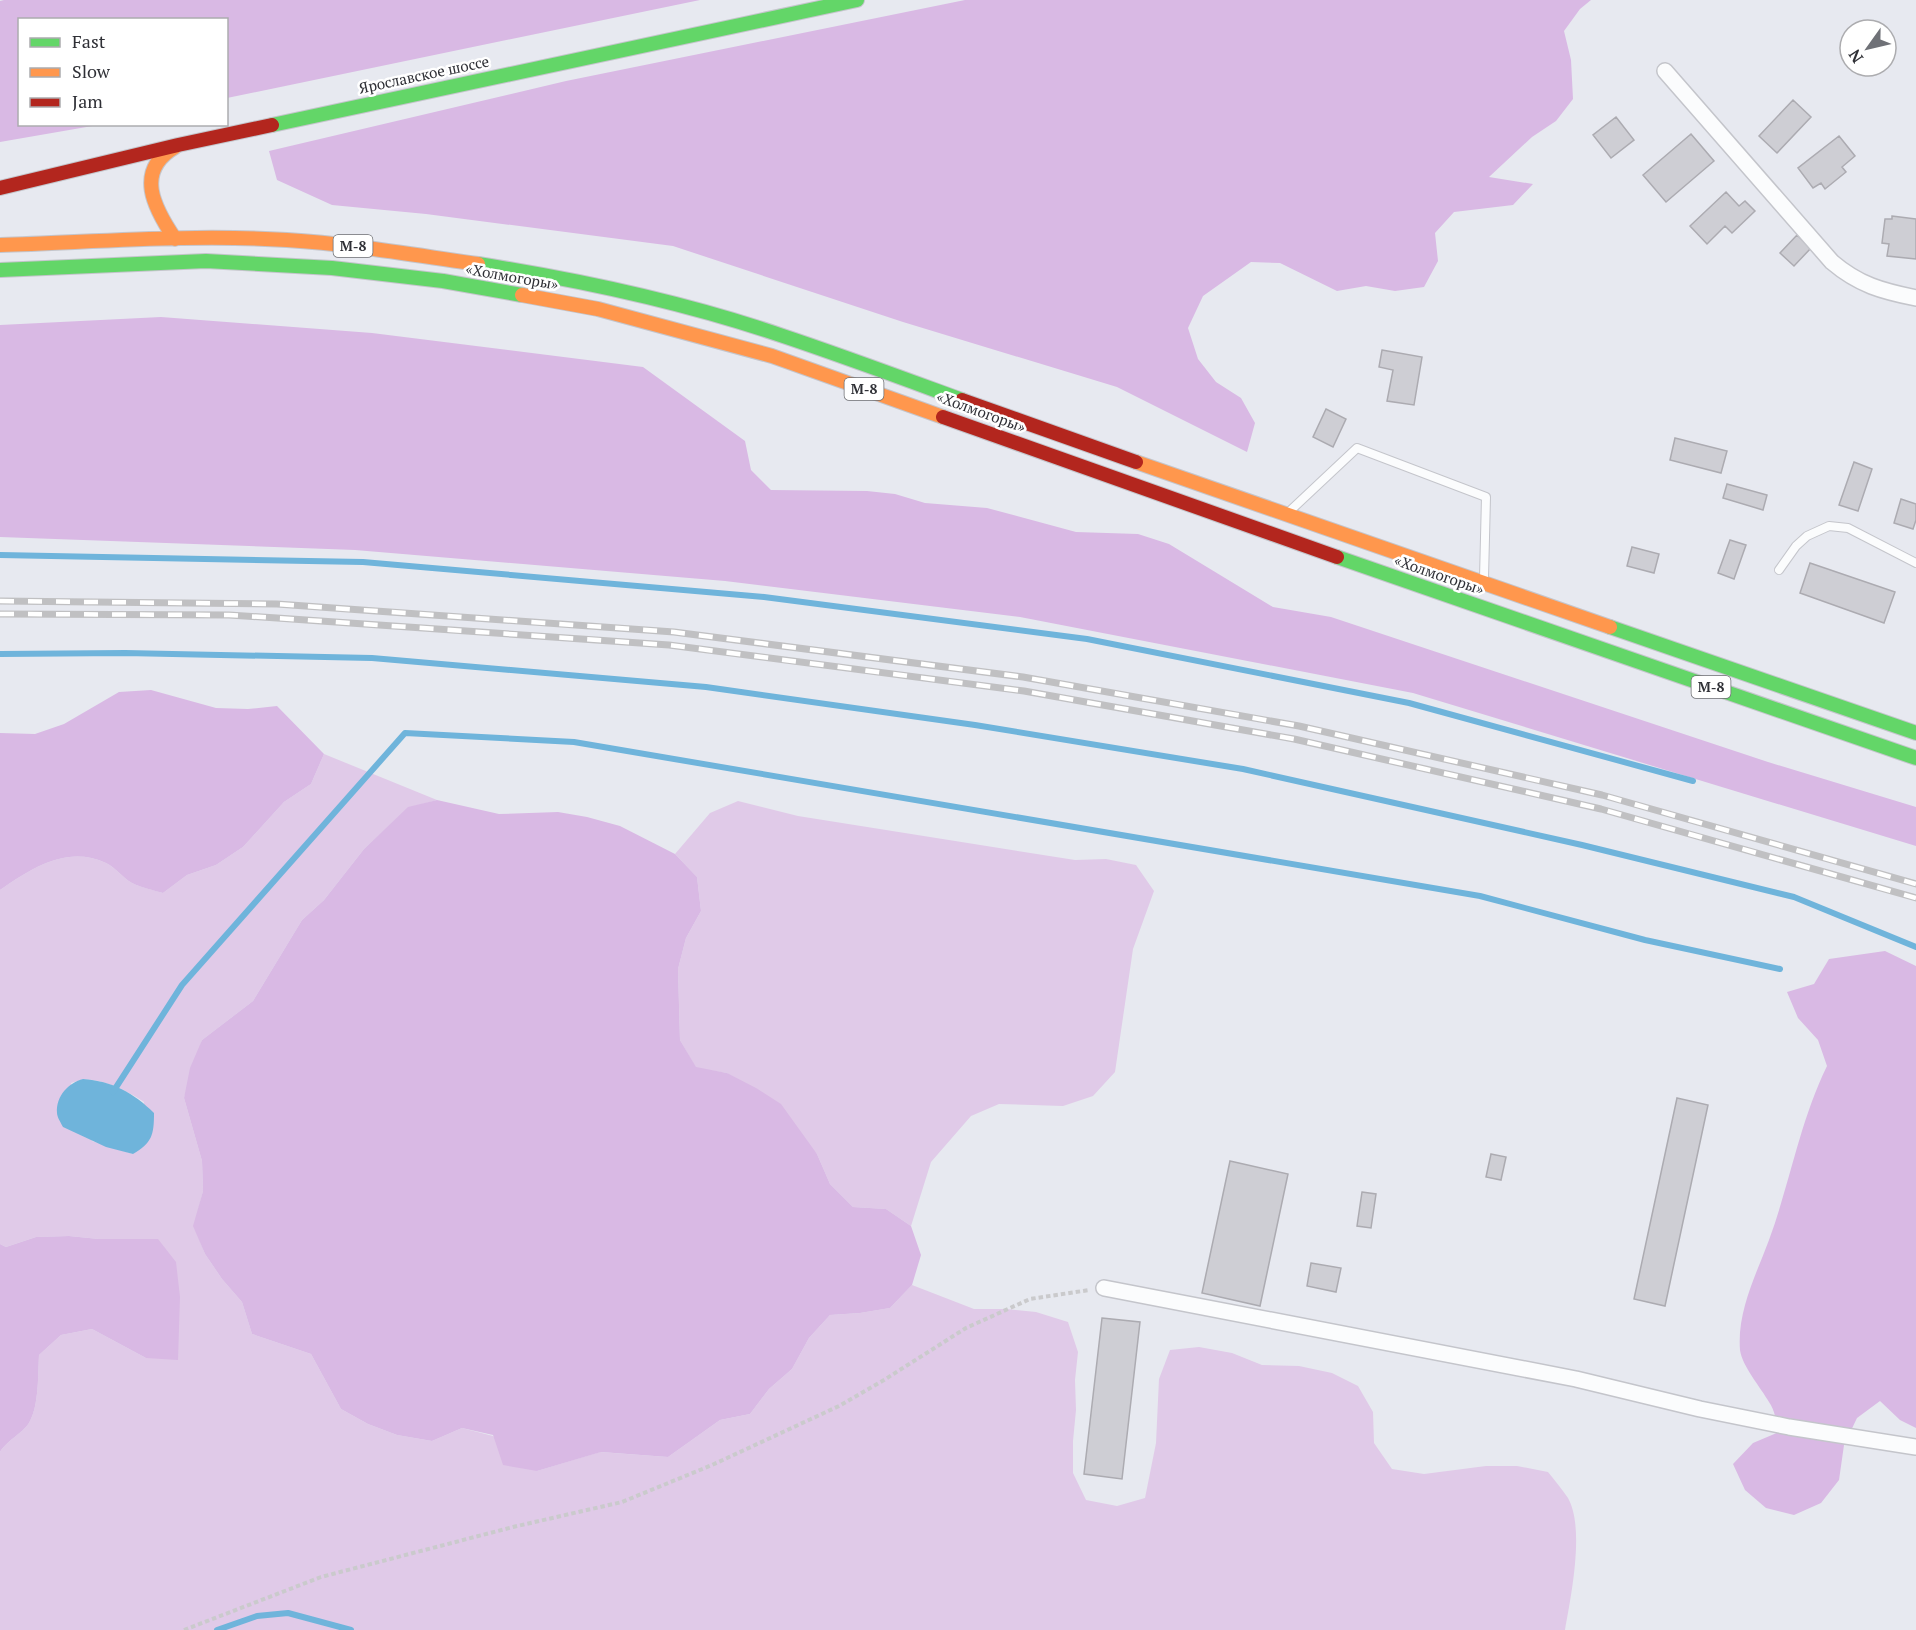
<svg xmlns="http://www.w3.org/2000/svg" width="1916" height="1630" font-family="'PT Serif',serif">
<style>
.green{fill:#e0cae8;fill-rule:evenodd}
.forest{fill:#d9b9e4}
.water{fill:#6fb4db}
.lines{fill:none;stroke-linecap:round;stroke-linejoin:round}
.stream{stroke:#6fb4db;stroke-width:6}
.building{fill:#ceced4;stroke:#acabb1;stroke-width:1.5}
.lane-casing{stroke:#c4c5cb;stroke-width:10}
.street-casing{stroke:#c4c5cb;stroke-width:18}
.fast-casing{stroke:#c4c5cb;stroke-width:16}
.slow-casing{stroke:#c4c5cb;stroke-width:16}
.jam-casing{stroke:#c4c5cb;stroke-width:16}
.path{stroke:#cacacc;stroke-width:4;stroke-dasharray:4.5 3;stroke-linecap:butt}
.lane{stroke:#fbfcfd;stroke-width:8}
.street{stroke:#fbfcfd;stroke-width:15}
.fast{stroke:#63d668;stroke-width:14}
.slow{stroke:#ff974d;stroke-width:14}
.jam{stroke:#b3261e;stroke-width:14}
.rail-casing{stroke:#c0c0c2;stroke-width:7}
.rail{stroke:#fff;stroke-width:4.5;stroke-dasharray:14;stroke-linecap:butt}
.labels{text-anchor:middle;stroke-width:5;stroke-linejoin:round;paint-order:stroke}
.shield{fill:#fff;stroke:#6d6e72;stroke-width:1.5}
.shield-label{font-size:14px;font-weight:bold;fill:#2f3036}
.street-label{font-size:15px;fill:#2f3036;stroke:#fff}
</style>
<rect width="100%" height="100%" fill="#e7e9f0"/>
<path class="green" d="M324 754 437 800 408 808 364 849 324 900 302 920 253 1001 202 1040 184 1098 202 1161 203 1191 194 1226 205 1254 222 1279 242 1302 252 1334 311 1354 341 1409 368 1424 397 1435 432 1441 462 1428 493 1436 537 1471 600 1452 668 1457 720 1420 750 1414 769 1389 792 1369 809 1338 830 1315 860 1313 890 1308 912 1285 974 1309H1006L1036 1312 1068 1322 1078 1352 1075 1380 1076 1410 1073 1441V1473L1086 1500 1117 1506 1145 1498 1156 1443 1159 1379 1170 1350 1199 1347 1232 1353 1262 1365 1299 1366 1332 1373 1358 1386 1373 1412 1374 1443 1392 1469 1424 1474 1486 1466H1517L1548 1472C1555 1481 1562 1489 1568 1498 1585 1528 1571 1596 1565 1630H0V1452C7 1440 25 1432 30 1421 39 1405 38 1373 39 1355L61 1335 92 1329 146 1358 99 1239 69 1236 36 1237 6 1247 0 1244V890C32 868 67 845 106 863 116 868 123 878 132 883 142 888 154 890 163 893L187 875 216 865 243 847 284 802 311 784ZM84 1079C107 1081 124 1089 144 1102L133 1154 92 1141 71 1083Z
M738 801 798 816 1075 860 1106 859 1136 865 1154 891 1133 949 1115 1072 1093 1096 1063 1106 999 1104 971 1116 931 1162 911 1226 886 1209 853 1207 830 1184 817 1154 727 1073 696 1068 680 1040 678 969 686 938 701 911 697 877 675 854 710 813Z"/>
<path class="forest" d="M4 0H700L227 98 226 20H20V124L98 125 0 142V1Z
M965 0H1591L1580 9 1564 31 1571 60 1573 99 1556 121 1532 137 1489 177 1533 184 1513 205 1454 212 1435 233 1438 261 1424 287 1395 291 1366 286 1337 291 1280 263 1251 262 1203 296 1188 328 1198 359 1216 382 1241 398 1255 423 1247 452 1117 387 903 322 673 246 426 214 332 205 277 180 269 151 566 81Z
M161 317 372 333 643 367 745 441 751 470 771 490 867 491 895 494 925 503 987 508 1076 532 1138 534 1169 544 1273 607 1331 617 1768 762 1916 807V846L1413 693 1020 617 725 581 355 550 0 537V325Z
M151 690 216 708 248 709 277 706 324 754 311 784 284 802 243 847 216 865 187 875 163 893C153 890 142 888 132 883 123 878 116 868 106 863 67 845 32 868 0 890V733L35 734 64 724 119 692Z
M437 800 499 814 558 812 587 817 620 826 675 854 697 877 701 911 686 938 678 969 680 1040 696 1067 727 1073 756 1088 781 1104 817 1154 830 1184 853 1207 886 1209 911 1226 921 1255 912 1285 890 1308 860 1313 830 1315 809 1338 792 1369 769 1389 750 1414 720 1420 668 1457 601 1452 537 1471 503 1465 493 1435 462 1428 432 1441 397 1435 368 1424 341 1409 311 1354 252 1334 242 1302 222 1279 205 1254 193 1226 203 1191 202 1161 184 1098 190 1068 202 1040 253 1001 302 920 324 900 364 849 408 807Z
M1885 951 1916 966V1428L1900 1420 1880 1401 1857 1418 1844 1445 1839 1480 1821 1503 1794 1515 1766 1508 1745 1490 1733 1464 1753 1443 1779 1432C1776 1422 1775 1410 1769 1402 1761 1388 1742 1366 1740 1350 1737 1311 1756 1275 1769 1240 1790 1183 1800 1121 1827 1066L1818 1040 1798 1018 1787 992 1814 984 1829 959Z
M69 1236 99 1239H158L176 1262 180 1297 178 1360 146 1358 92 1329 61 1335 39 1355C38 1373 39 1405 30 1421 25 1432 7 1440 0 1452V1244L6 1247 36 1237Z"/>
<path class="water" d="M83 1079C112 1081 134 1093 154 1113 154 1135 152 1143 133 1154L106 1147 63 1127C61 1123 57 1117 57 1113 56 1095 69 1083 83 1079Z"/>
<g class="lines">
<path class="stream" d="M0 555 363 562 764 597 1087 639 1409 703 1693 781
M0 654 125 653 372 658 706 687 975 725 1243 769 1582 845 1794 897 1916 947
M113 1092 182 985 405 733 574 742 1480 896 1645 940 1780 969
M217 1630 257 1616 288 1613 351 1630"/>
</g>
<path class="building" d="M1793 100 1811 117 1777 153 1759 136Z
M1616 117 1634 140 1611 158 1593 135Z
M1691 134 1714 161 1666 202 1643 175Z
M1839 136 1855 156 1842 167 1846 172 1825 189 1821 183 1813 188 1798 168Z
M1726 192 1739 206 1745 201 1755 211 1732 233 1725 226 1707 244 1690 226Z
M1892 216 1916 219V259L1887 256 1889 244 1882 243 1885 219H1892Z
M1797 235 1811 248 1794 266 1780 253Z
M1382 350 1422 357 1414 405 1387 401 1393 370 1379 367Z
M1326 409 1346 419 1333 447 1313 437Z
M1675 438 1727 451 1721 473 1670 460Z
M1854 462 1872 469 1858 511 1839 505Z
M1727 484 1767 495 1763 510 1723 498Z
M1901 499 1916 504V520L1913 529 1894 523Z
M1730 540 1746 545 1734 579 1718 573Z
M1632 547 1659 554 1654 573 1627 566Z
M1810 563 1895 592 1884 623 1800 593Z
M1677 1098 1708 1105 1665 1306 1634 1299Z
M1491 1154 1506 1157 1501 1180 1486 1177Z
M1230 1161 1288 1174 1260 1306 1202 1293Z
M1362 1192 1376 1194 1371 1228 1357 1226Z
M1311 1263 1341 1268 1336 1292 1307 1286Z
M1102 1318 1140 1322 1122 1479 1084 1474Z"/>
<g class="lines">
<defs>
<path id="lane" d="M1291 510 1357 448 1486 497 1484 578
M1779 570 1796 546 1807 536 1829 526 1848 528 1916 563"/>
<path id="street" d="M1665 71 1832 262C1859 285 1882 291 1916 298
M1104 1288 1576 1379 1700 1409 1789 1427 1916 1447"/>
<path id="fast" d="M272 125 857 0
M478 264C580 280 684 302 783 336 843 356 902 378 962 400
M0 270 206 261 332 268 443 281 522 295
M1337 557 1916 758
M1610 627 1916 733"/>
<path id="slow" d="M175 147C134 171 154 208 175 239
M0 245C95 242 192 234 287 240 351 244 414 255 478 264
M522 295 598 309 772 356 943 417
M1136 462 1610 627"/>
<path id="jam" d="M0 188 178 145 272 125
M962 400 1136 462
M943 417 1337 557"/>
</defs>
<use href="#lane" class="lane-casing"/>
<use href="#street" class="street-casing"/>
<use href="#fast" class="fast-casing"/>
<use href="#slow" class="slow-casing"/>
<use href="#jam" class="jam-casing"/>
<path class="path" d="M184 1630 321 1577 513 1527 622 1502 712 1465 839 1406 884 1380 966 1328 1030 1299 1089 1290"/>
<use href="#lane" class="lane"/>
<use href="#street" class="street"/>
<use href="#fast" class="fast"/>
<use href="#slow" class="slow"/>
<use href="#jam" class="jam"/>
<defs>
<path id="rail" d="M0 601 277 604 674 632 1023 677 1299 726 1602 795 1916 884
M0 614 229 615 277 618 669 645 1024 691 1294 739 1601 809 1916 898"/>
</defs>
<use href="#rail" class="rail-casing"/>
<use href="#rail" class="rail"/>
</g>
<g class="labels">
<g class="shield">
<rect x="333.5" y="235" width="39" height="22" rx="4.5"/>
<rect x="844.5" y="378" width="39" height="22" rx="4.5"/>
<rect x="1691.5" y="676" width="39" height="22" rx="4.5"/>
</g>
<g class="shield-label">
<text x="353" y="251">М-8</text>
<text x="864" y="394">М-8</text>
<text x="1711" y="692">М-8</text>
</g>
<g class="street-label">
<text transform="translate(424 75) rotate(-12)" y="5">Ярославское шоссе</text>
<text transform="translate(512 277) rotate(10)" y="5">«Холмогоры»</text>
<text transform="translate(981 412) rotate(20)" y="5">«Холмогоры»</text>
<text transform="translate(1439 575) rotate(19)" y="5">«Холмогоры»</text>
</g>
</g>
<rect x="18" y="18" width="210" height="108" fill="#ffffff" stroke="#acacaf" stroke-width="1.5"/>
<rect x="30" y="38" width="30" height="9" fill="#63d668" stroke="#acacaf" stroke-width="1.5"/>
<text x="72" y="48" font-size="18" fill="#2f3036">Fast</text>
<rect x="30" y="68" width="30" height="9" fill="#ff974d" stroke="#acacaf" stroke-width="1.5"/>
<text x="72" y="78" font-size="18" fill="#2f3036">Slow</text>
<rect x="30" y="98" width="30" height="9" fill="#b3261e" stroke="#acacaf" stroke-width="1.5"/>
<text x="72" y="108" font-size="18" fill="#2f3036">Jam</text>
<g transform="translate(1868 48) rotate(236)"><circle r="28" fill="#ffffff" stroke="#acacaf" stroke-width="1.5"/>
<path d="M0-4.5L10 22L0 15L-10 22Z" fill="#6f7177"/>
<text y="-9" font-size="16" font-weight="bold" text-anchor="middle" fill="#2f3036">N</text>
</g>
</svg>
